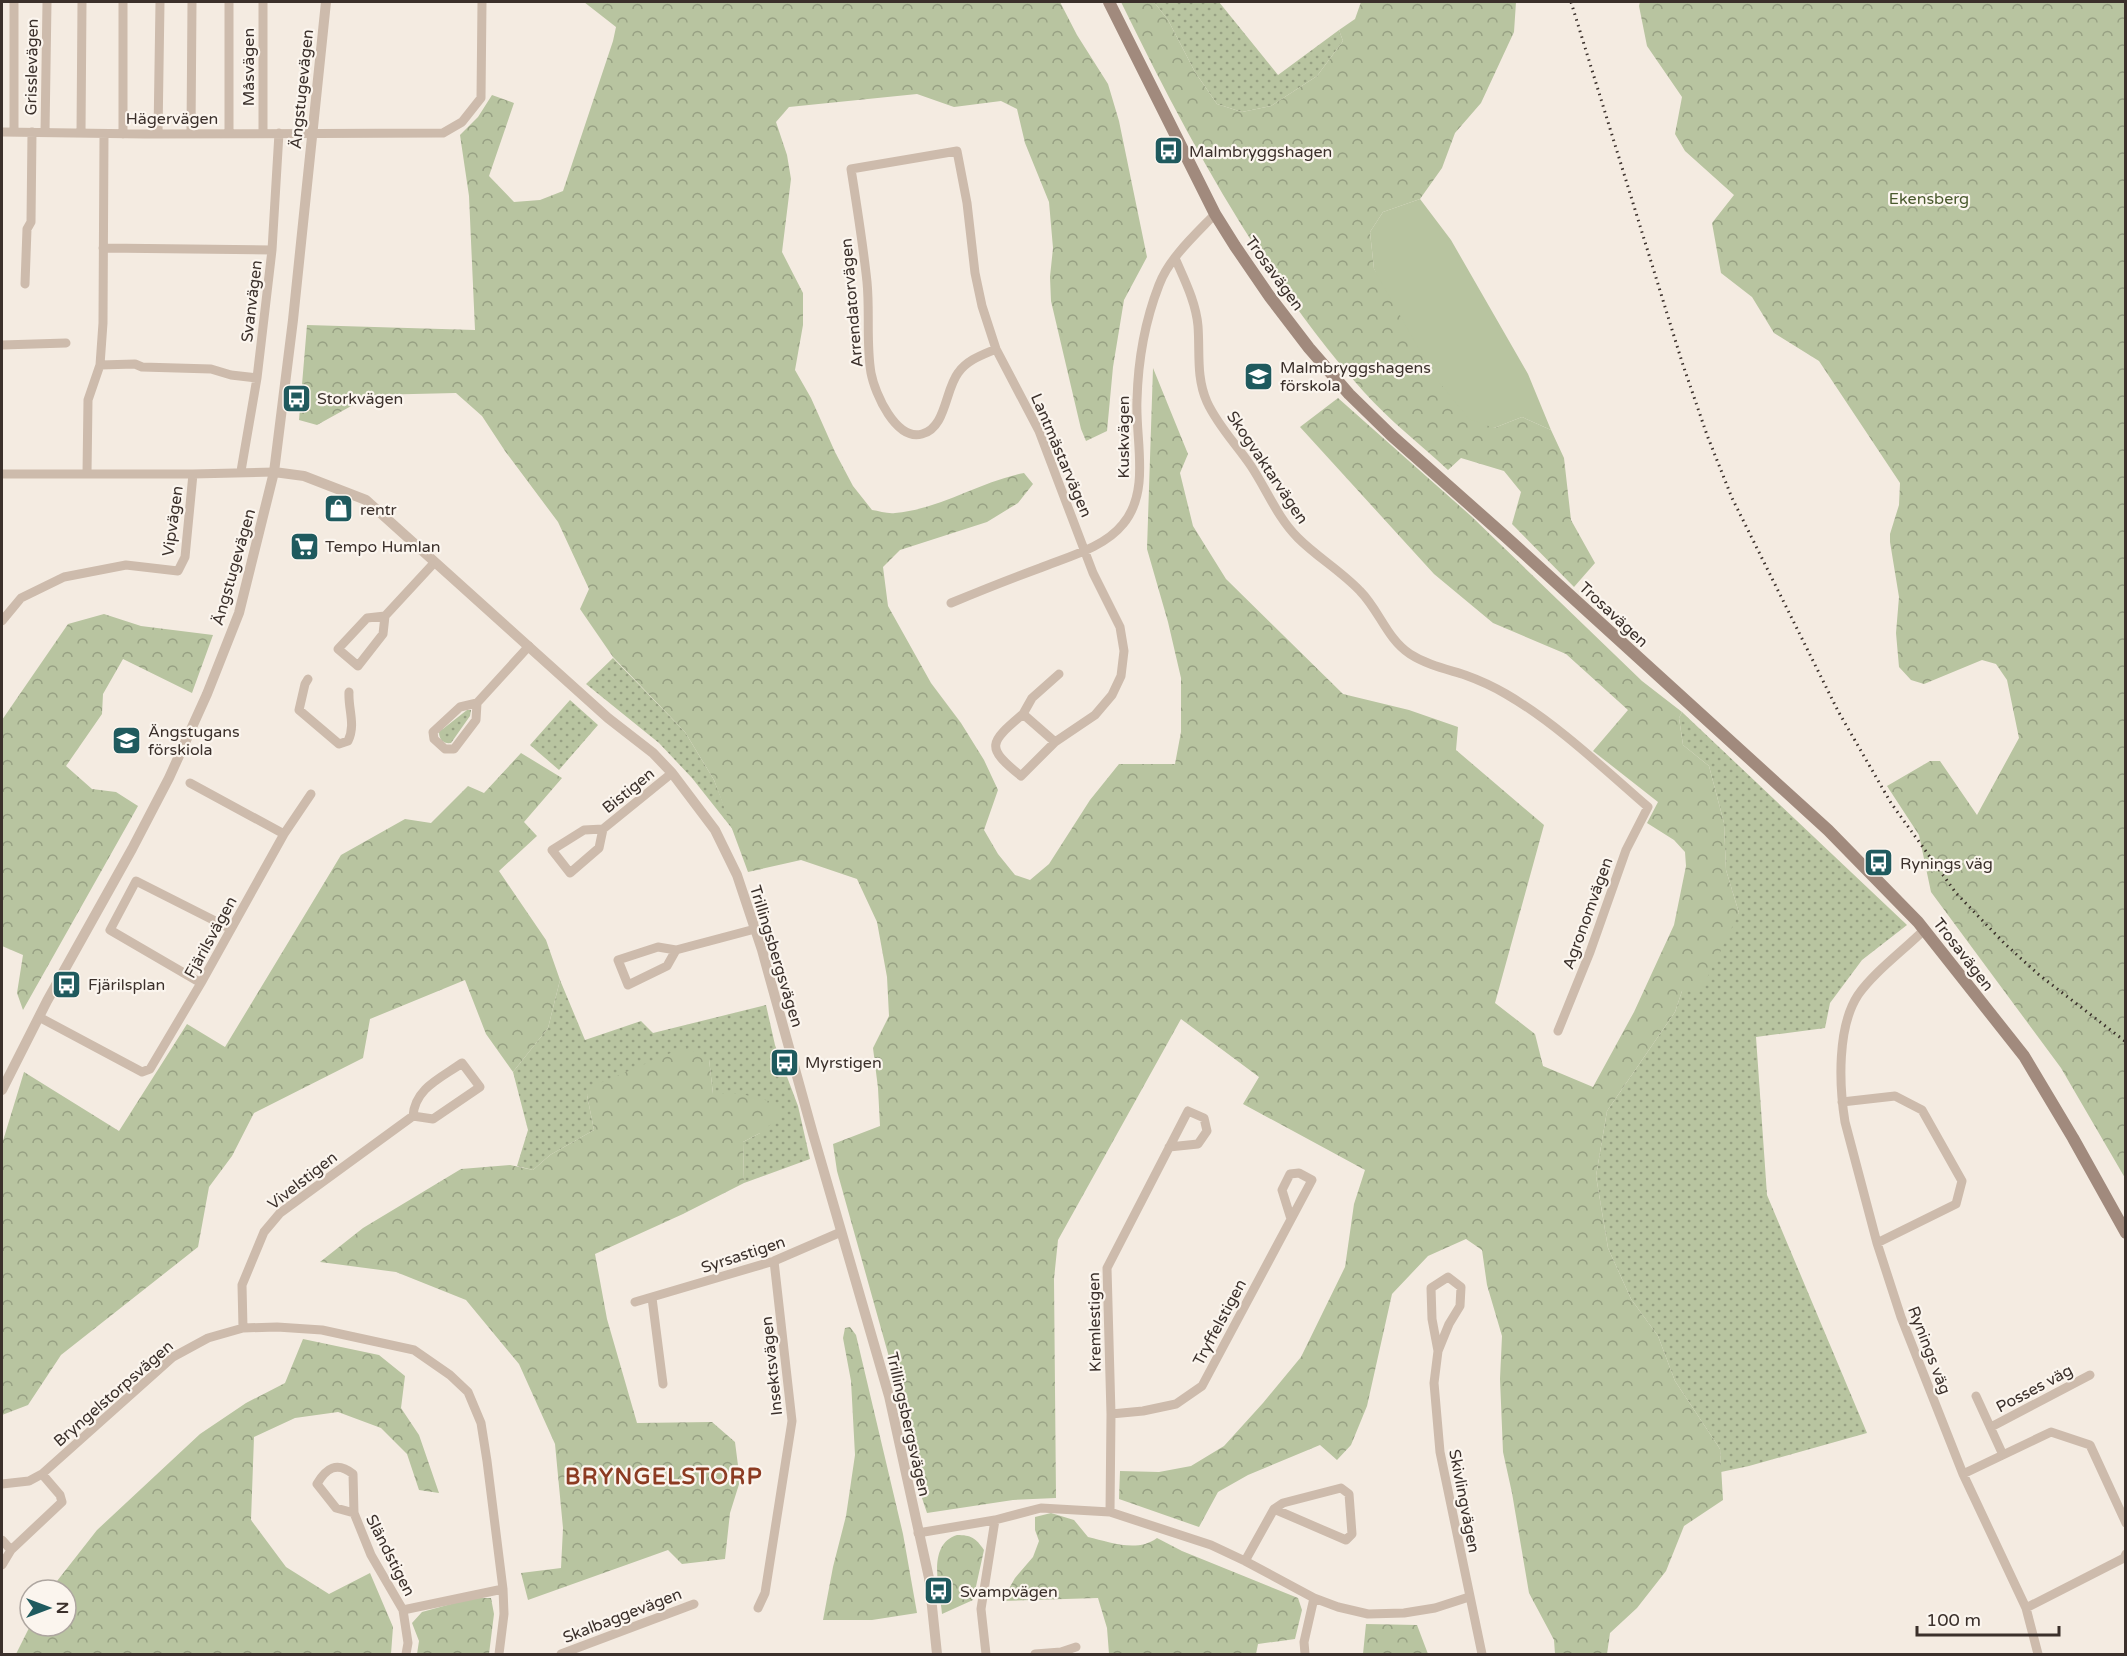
<svg xmlns="http://www.w3.org/2000/svg" width="2127" height="1656" font-family="'Varela Round',sans-serif">
<style>
.grass{fill:url(#grass-dots)}
.forest{fill:url(#forest-crowns)}
.pitch{fill:#b8c4a0}
.lines{fill:none;stroke-linecap:round;stroke-linejoin:round}
.minor{stroke:#cdbbac;stroke-width:9}
.tertiary{stroke:#cdbbac;stroke-width:10}
.secondary{stroke:#a18a7d;stroke-width:12}
.rail{stroke:#3b302b;stroke-width:3;stroke-dasharray:1.5 4.5;stroke-linecap:butt}
.labels{text-anchor:middle;stroke-width:4.5;stroke-linejoin:round;paint-order:stroke}
.street-label{font-size:16px;fill:#3b302b;stroke:#fbf5ee}
.poi-label{font-size:16px;fill:#3b302b;stroke:#fbf5ee;text-anchor:start}
.park-label{font-size:16px;fill:#4a5a2e;stroke:#fbf5ee}
.district-label{font-size:22px;font-weight:bold;letter-spacing:1.5px;fill:#8c3b22;stroke:#fbf5ee}
</style>
<defs>
<pattern id="grass-dots" width="8" height="8" patternUnits="userSpaceOnUse" patternTransform="scale(1.5)"><rect width="8" height="8" fill="#b8c4a0"/><path d="M2 2h.1M6 6h.1" fill="none" stroke="#97a083" stroke-width="1.8" stroke-linecap="round"/></pattern>
<pattern id="forest-crowns" width="20" height="18" patternUnits="userSpaceOnUse" patternTransform="scale(1.5)"><rect width="20" height="18" fill="#b8c4a0"/><path d="M2 6a3 3 0 1 1 6 0M12 15a3 3 0 1 1 6 0" fill="none" stroke="#97a083"/></pattern>
</defs>
<rect width="100%" height="100%" fill="#f4ebe1"/>
<path class="grass" d="M1154 2H1219L1278 75 1339 30 1343 41 1317 76 1271 106 1242 112 1217 104 1195 72 1168 20Z
M613 658 685 732 714 780 734 831 692 778 659 743 586 684Z
M570 700 598 725 559 770 530 745Z
M467 710H471L470 716 451 743C444 744 439 740 439 732Z
M1682 712 1907 925 1862 960 1830 1003 1825 1028 1756 1037 1767 1195 1867 1433 1749 1466 1721 1472 1720 1449 1675 1381 1658 1336 1631 1299 1608 1248 1596 1176 1607 1111 1675 1012 1682 991 1739 913 1726 870 1724 823 1709 766 1683 745 1679 718Z
M560 980 585 1040 641 1021 653 1033 766 1005 775 1045 798 1106 810 1159 744 1183 743 1142 760 1133 742 1094H713L709 1059 587 1095 594 1130 550 1155 533 1170 517 1166 528 1130 513 1072 548 1028Z"/>
<path class="forest" d="M584 2H1060L1077 35 1108 84 1119 121 1147 257 1124 300 1113 367 1107 431 1086 441 1081 429 1051 301 1050 277 1053 248 1049 202 1025 143 1017 109 1001 101 954 107 917 94 789 107 776 122 787 155 791 179 782 252 803 293V325L795 370 811 398 835 452 853 486 872 510C879 511 888 514 895 513 941 509 979 482 1024 473L1033 484 1018 503 987 522 900 550 883 567 888 606 931 683 961 723 984 760 998 790 984 830 998 854 1015 875 1030 880 1049 864 1090 800 1119 764H1175L1181 732V678L1168 622 1147 549 1153 368 1188 454 1180 473 1193 526 1226 579 1343 694 1409 710 1458 727 1456 750 1544 825 1495 1003 1535 1034 1543 1066 1593 1087 1634 1012 1674 925 1686 866 1685 852 1674 840 1647 823 1658 802 1593 751 1628 710 1566 654 1493 623 1434 574 1300 427 1338 398 1471 516 1642 681 1682 712 1679 718 1683 745 1709 766 1724 823 1726 870 1739 913 1702 988 1682 991 1675 1012 1607 1111 1596 1176 1608 1248 1631 1299 1658 1336 1675 1381 1720 1449 1723 1500 1684 1526 1666 1571 1637 1608 1610 1633 1607 1654H1555L1554 1640 1529 1593 1512 1493 1503 1452 1500 1379 1502 1336 1487 1285 1482 1250 1466 1239 1428 1256 1392 1294 1367 1406 1351 1445 1337 1460 1320 1445 1248 1475 1218 1492 1199 1527 1119 1499 1120 1471 1159 1472 1191 1466 1224 1446 1263 1403 1301 1357 1345 1267 1354 1204 1365 1170 1243 1104 1259 1077 1181 1019 1058 1240 1054 1279 1056 1498 1013 1500 927 1513 918 1486 894 1375 837 1171 833 1144 880 1126 878 1088 873 1048 889 1016 887 977 877 922 857 879 801 860 748 872 714 780 685 732 613 657 580 609 589 589 558 522 505 451 482 416 456 393 371 395 317 425 299 420 307 325 475 330 469 196 460 135 478 117 492 95 514 103 489 176 514 202 540 200 563 191 613 41 616 27Z
M1121 2H1154L1168 20 1195 72 1217 104 1242 112 1271 106 1317 76 1343 41 1339 30 1355 19 1361 2H1516L1514 32 1481 103 1455 133 1442 168 1420 199 1383 212 1370 232 1374 269 1494 428 1522 417 1551 430 1564 458 1571 520 1595 563 1574 587 1512 524 1521 492 1504 471 1461 458 1448 470C1420 444 1389 420 1364 392 1262 277 1188 139 1121 2Z
M1640 2H2125V1178L2061 1068 1931 892 1919 835 1887 786 1930 761H1940L1977 815 2019 738 2007 680 1996 664 1982 660 1924 684 1911 680 1899 667 1896 633 1899 597 1890 542V534L1899 505 1900 483 1819 361 1774 333 1752 297 1721 273 1712 223 1734 195 1685 151 1675 134 1682 97 1647 46 1639 6Z
M104 614 141 626 213 635 192 693 123 659 103 694 102 714 66 766 92 789 116 792 138 806 23 1010 17 993 23 955 2 946V720L68 624Z
M521 753 562 778 524 822 537 836 499 871 546 940 560 980 548 1028 513 1072 486 1034 465 980 370 1019 363 1058 254 1113 232 1156 209 1187 198 1247 61 1355 28 1405 2 1415V1144L24 1072 119 1131 187 1024 225 1047 341 855 405 819 431 823 468 786 484 793Z
M685 1047 709 1059 713 1094H742L777 1103 782 1115 760 1133 743 1142 744 1183 683 1214 595 1254 607 1319 637 1423 712 1422 735 1442 740 1481 730 1513 725 1559 682 1564 668 1550 528 1600 521 1573 561 1568 563 1528 555 1444 519 1364 466 1300 396 1272 320 1262 363 1228 461 1169 510 1165 533 1170 550 1155 594 1130 587 1095 600 1083Z
M850 1327 856 1335 903 1534 917 1613 872 1620H823L833 1567 846 1516 855 1455 851 1381 843 1338 845 1328Z
M303 1339 379 1355 405 1376 401 1408 419 1435 439 1493 419 1490 407 1454 381 1428 338 1412 295 1418 254 1437 251 1520 286 1567 329 1594 370 1573 393 1627 391 1654H16L30 1626H66V1590H50L97 1530 200 1434 246 1403 285 1383Z
M1051 1513 1074 1520 1088 1537C1110 1542 1137 1553 1157 1538L1182 1551 1298 1598 1302 1610 1295 1639 1258 1644 1256 1654H1109L1107 1628 1098 1598 1002 1601 1015 1578 1033 1557 1039 1541 1035 1530V1517Z
M957 1535C971 1535 976 1538 984 1550L973 1600 942 1614C940 1589 926 1545 957 1535Z
M473 1598H491L494 1614 489 1654H417L419 1641 412 1623 422 1612Z
M1366 1624 1417 1625 1428 1654H1363Z"/>
<path class="pitch" d="M1420 199 1451 240 1528 374 1551 430 1522 417 1494 428 1469 419 1434 376 1374 269 1370 232 1383 212Z"/>
<g class="lines">
<path class="minor" d="M14 2V132
M229 2V133
M2 132 145 134 443 133 462 122 481 98 482 2
M45 132 47 2
M81 133 82 2
M191 133 192 2
M263 133V2
M123 134V2
M158 134 160 2
M103 248 272 250
M1175 258C1184 279 1196 302 1198 326 1200 353 1196 377 1207 402 1218 426 1236 444 1251 466 1267 490 1277 517 1298 538 1317 557 1341 571 1360 591 1379 610 1387 639 1410 654 1427 665 1446 669 1465 675 1479 680 1494 687 1506 694 1556 723 1604 769 1648 807L1626 850 1590 952 1558 1031
M25 284 27 229 31 222 32 132
M2 345 66 343
M996 349C982 355 967 360 958 373 945 390 946 428 922 434 896 441 875 394 871 373 866 344 870 312 867 282 863 244 857 207 851 169L957 151 967 203 975 273 982 306 996 349 1039 431 1093 573 1120 627 1124 651 1121 676 1112 695 1095 715 1055 742 1021 776C985 747 989 743 1023 714L1055 742
M100 365 135 364 142 367 211 369 231 375 257 378
M241 471 257 378 272 250 279 133
M87 473 88 400 100 365 103 323 104 134
M2 474H193L274 472
M951 603C980 591 1010 579 1040 568 1067 557 1104 548 1123 524 1151 491 1135 439 1137 400 1138 361 1145 321 1159 285 1169 258 1196 234 1215 214
M385 616 367 618 338 649 358 666 383 634 385 616 434 563
M2 621 21 598 64 577 126 565 178 571 185 557 193 474
M308 679 305 684 299 710 339 744 348 741C356 725 348 709 349 692
M477 703 460 707 433 732 434 739 445 749H454L476 720 477 703 529 646
M1023 714 1032 698 1059 674
M190 783 284 834
M603 829 584 830 552 850 570 873 599 848 603 829 672 773
M1924 930C1904 950 1874 972 1858 995 1837 1027 1839 1085 1845 1122L1877 1243 1901 1317 1963 1474 2026 1608 2038 1654
M676 950 658 947 618 960 628 985 667 966 676 950 755 929
M201 983 110 930 136 881 231 929
M39 1017 142 1072 150 1069 201 983 284 834 311 794
M1842 1102 1895 1096 1922 1110 1962 1181 1956 1204 1877 1243
M652 1298 663 1384
M635 1302 774 1261 841 1232
M243 1328 242 1285 264 1232 280 1213 413 1116 433 1119 480 1087 462 1063C441 1078 415 1088 413 1116
M1438 1351 1449 1324 1460 1306 1461 1287 1448 1277 1431 1288 1432 1319 1438 1351 1434 1383 1440 1452 1482 1654
M1976 1396 2003 1455
M1111 1414 1143 1411 1176 1404 1202 1386 1312 1180 1299 1173 1290 1174 1282 1190 1291 1219
M1991 1427 2090 1375
M1963 1474 2051 1432 2090 1445 2126 1523
M2 1484 29 1481 42 1474 173 1357 208 1338 243 1328 277 1327 322 1330 414 1350 450 1375 468 1392 481 1423 487 1461 503 1589 504 1614 499 1654
M1110 1512 1111 1414 1107 1268 1188 1111 1204 1118 1207 1131 1198 1144 1169 1147
M354 1513 336 1508 317 1484C326 1468 337 1461 353 1474L354 1513 371 1555 403 1610 408 1643 406 1654
M918 1533 995 1520 1041 1508 1110 1512 1211 1545 1245 1561 1314 1598 1338 1607 1368 1614 1404 1613 1435 1608 1469 1597
M2 1540 11 1550
M1245 1561 1274 1509 1283 1503 1341 1488 1349 1494 1352 1534 1346 1540 1274 1509
M2 1565 11 1550 62 1502 60 1495 42 1474
M758 1608 765 1593 792 1421 774 1261
M2026 1608 2124 1558 2126 1554
M403 1610 503 1589
M561 1654 694 1604
M986 1654 981 1609 995 1520
M1035 1654 1061 1652 1076 1647
M1305 1654 1304 1642 1314 1598"/>
<path class="tertiary" d="M274 472 304 476 366 500 608 718 653 753 672 773 715 830 737 875 762 950 813 1134 889 1396 929 1578 937 1654
M2 1090 47 1001 132 849 169 778 207 694 239 613 274 472 293 320 326 2"/>
<path class="secondary" d="M1109 2 1215 214 1235 246 1270 297 1309 348 1349 394 1391 435 1506 537 1828 830 1918 922 2024 1056 2073 1138 2126 1233"/>
<path class="rail" d="M1571 2 1682 362 1707 435 1732 498 1838 711 1891 803 1956 893 2005 944 2038 974 2126 1042"/>
</g>
<defs>
<symbol id="bus-square" viewBox="-11 -11 22 22"><rect x="-9" y="-9" width="18" height="18" rx="4" fill="#1f5a5e" stroke="#fbf5ee"/><path d="M-5-6H5V4H4V6H2V4H-2V6H-4V4H-5ZM-3.5-4V0h7V-4ZM-3.5 1.2v1.5H-2V1.2ZM2 1.2v1.5H3.5V1.2Z" fill="#fff"/></symbol>
<symbol id="school-square" viewBox="-11 -11 22 22"><rect x="-9" y="-9" width="18" height="18" rx="4" fill="#1f5a5e" stroke="#fbf5ee"/><path d="M0-5L7-2L0 1L-7-2ZM-4 1L0 2.5L4 1V4Q0 6-4 4Z" fill="#fff"/></symbol>
<symbol id="shop-square" viewBox="-11 -11 22 22"><rect x="-9" y="-9" width="18" height="18" rx="4" fill="#1f5a5e" stroke="#fbf5ee"/><path d="M-5-2.5h2.3a2.7 3.5 0 0 1 5.4 0H5L5.5 6h-11ZM-1.5-2.5h3a1.5 2.3 0 0 0-3 0Z" fill="#fff"/></symbol>
<symbol id="supermarket-square" viewBox="-11 -11 22 22"><rect x="-9" y="-9" width="18" height="18" rx="4" fill="#1f5a5e" stroke="#fbf5ee"/><path d="M-6-5.5h2.5l.6 2H6L4.5 2H-2.5L-4.4-4H-6ZM-1.5 3.2a1.3 1.3 0 1 0 .1 0ZM3 3.2a1.3 1.3 0 1 0 .1 0Z" fill="#fff"/></symbol>
</defs>
<g fill-rule="evenodd">
<use href="#bus-square" x="1152" y="134" width="33" height="33"/>
<use href="#school-square" x="1242" y="360" width="33" height="33"/>
<use href="#bus-square" x="280" y="382" width="33" height="33"/>
<use href="#shop-square" x="322" y="492" width="33" height="33"/>
<use href="#supermarket-square" x="288" y="530" width="33" height="33"/>
<use href="#school-square" x="110" y="724" width="33" height="33"/>
<use href="#bus-square" x="1862" y="846" width="33" height="33"/>
<use href="#bus-square" x="50" y="968" width="33" height="33"/>
<use href="#bus-square" x="768" y="1046" width="33" height="33"/>
<use href="#bus-square" x="922" y="1574" width="33" height="33"/>
</g>
<g class="labels">
<g class="street-label">
<text transform="translate(31 67) rotate(-89)" y="6">Grisslevägen</text>
<text transform="translate(248 67) rotate(-90)" y="6">Måsvägen</text>
<text transform="translate(301 89) rotate(-84)" y="6">Ängstugevägen</text>
<text x="172" y="124">Hägervägen</text>
<text transform="translate(1275 273) rotate(54)" y="6">Trosavägen</text>
<text transform="translate(251 301) rotate(-83)" y="6">Svanvägen</text>
<text transform="translate(851 303) rotate(-95)" y="6">Arrendatorvägen</text>
<text transform="translate(1123 437) rotate(-90)" y="6">Kuskvägen</text>
<text transform="translate(1062 455) rotate(67)" y="6">Lantmästarvägen</text>
<text transform="translate(1268 467) rotate(56)" y="6">Skogvaktarvägen</text>
<text transform="translate(172 521) rotate(-82)" y="6">Vipvägen</text>
<text transform="translate(233 567) rotate(-74)" y="6">Ängstugevägen</text>
<text transform="translate(1614 614) rotate(43)" y="6">Trosavägen</text>
<text transform="translate(628 790) rotate(-39)" y="6">Bistigen</text>
<text transform="translate(1587 913) rotate(-70)" y="6">Agronomvägen</text>
<text transform="translate(210 937) rotate(-61)" y="6">Fjärilsvägen</text>
<text transform="translate(1964 954) rotate(52)" y="6">Trosavägen</text>
<text transform="translate(777 956) rotate(73)" y="6">Trillingsbergsvägen</text>
<text transform="translate(302 1180) rotate(-38)" y="6">Vivelstigen</text>
<text transform="translate(743 1254) rotate(-18)" y="6">Syrsastigen</text>
<text transform="translate(1094 1322) rotate(-91)" y="6">Kremlestigen</text>
<text transform="translate(1219 1322) rotate(-62)" y="6">Tryffelstigen</text>
<text transform="translate(1930 1350) rotate(69)" y="6">Rynings väg</text>
<text transform="translate(771 1366) rotate(-96)" y="6">Insektsvägen</text>
<text transform="translate(2034 1388) rotate(-28)" y="6">Posses väg</text>
<text transform="translate(113 1393) rotate(-41)" y="6">Bryngelstorpsvägen</text>
<text transform="translate(909 1424) rotate(77)" y="6">Trillingsbergsvägen</text>
<text transform="translate(1465 1501) rotate(79)" y="6">Skivlingvägen</text>
<text transform="translate(391 1555) rotate(63)" y="6">Sländstigen</text>
<text transform="translate(622 1615) rotate(-21)" y="6">Skalbaggevägen</text>
</g>
<g class="poi-label">
<text x="1189" y="157">Malmbryggshagen</text>
<text x="1280" y="373">Malmbryggshagens<tspan x="1280" dy="18">förskola</tspan></text>
<text x="317" y="404">Storkvägen</text>
<text x="360" y="515">rentr</text>
<text x="325" y="552">Tempo Humlan</text>
<text x="148" y="737">Ängstugans<tspan x="148" dy="18">förskiola</tspan></text>
<text x="1900" y="869">Rynings väg</text>
<text x="88" y="990">Fjärilsplan</text>
<text x="805" y="1068">Myrstigen</text>
<text x="960" y="1597">Svampvägen</text>
</g>
<g class="park-label">
<text x="1929" y="204">Ekensberg</text>
</g>
<g class="district-label">
<text x="664" y="1484">BRYNGELSTORP</text>
</g>
</g>
<rect width="2127" height="1656" fill="none" stroke="#3b302b" stroke-width="6"/>
<g transform="translate(48 1608) rotate(90)"><circle r="28" fill="#fbf5ee" stroke="#aea6a0" stroke-width="1.5"/>
<path d="M0-4.5L10 22L0 15L-10 22Z" fill="#1f5a5e"/>
<text y="-9" font-size="16" font-weight="bold" text-anchor="middle" fill="#3b302b">N</text>
</g>
<path d="M1917 1626v9h142v-9" fill="none" stroke="#3b302b" stroke-width="3"/>
<text x="1926" y="1626" font-size="18" fill="#3b302b" stroke="#fbf5ee" stroke-width="4.5" paint-order="stroke">100 m</text>
</svg>
